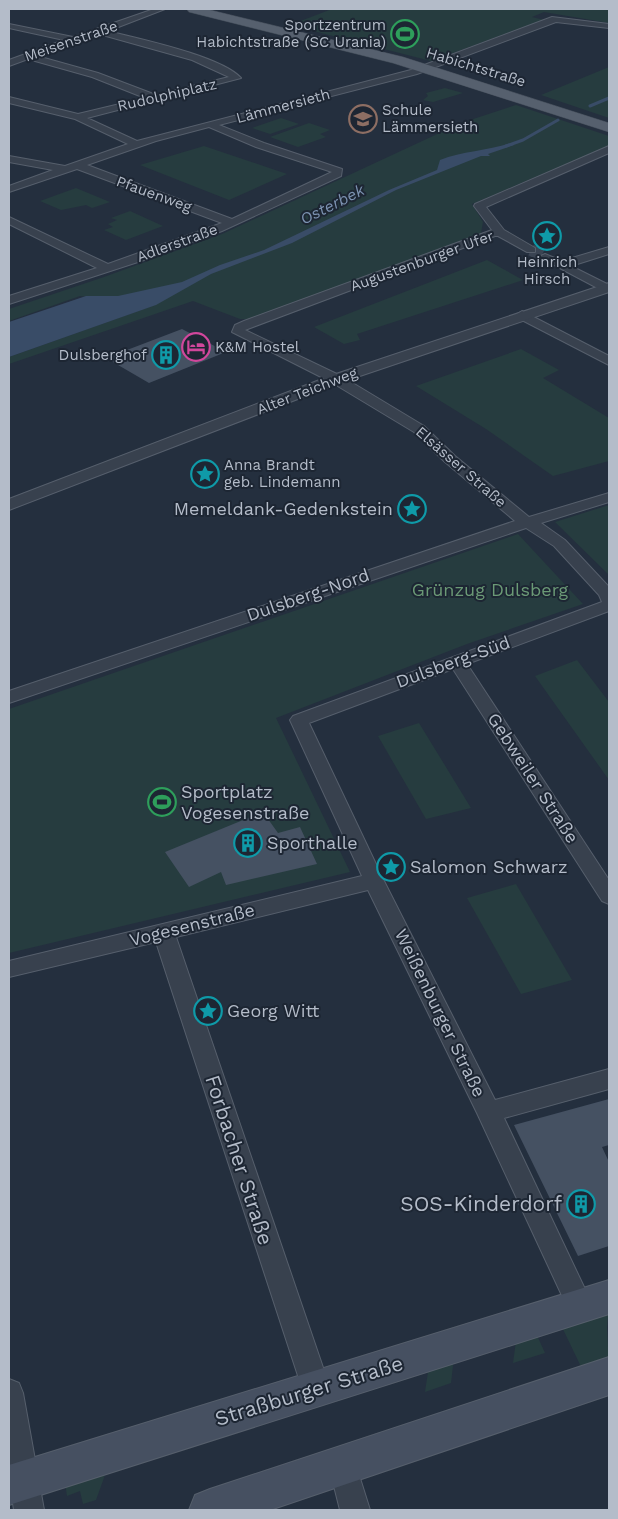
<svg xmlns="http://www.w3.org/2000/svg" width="618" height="1519" font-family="'Work Sans',sans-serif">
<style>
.green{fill:#263c3f}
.water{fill:#394c67}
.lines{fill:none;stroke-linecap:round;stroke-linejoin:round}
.stream{stroke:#394c67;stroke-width:3}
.building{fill:#455162}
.minor-tunnel{stroke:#3a4453;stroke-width:12;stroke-dasharray:12 5.5;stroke-linecap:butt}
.minor-casing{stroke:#565f6c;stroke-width:2}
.tertiary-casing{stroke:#565f6c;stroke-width:2}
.secondary-casing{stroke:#565f6c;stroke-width:2}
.primary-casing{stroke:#414a57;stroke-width:1}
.minor{fill:#38414e;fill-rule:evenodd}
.tertiary{fill:#38414e;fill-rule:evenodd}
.secondary{fill:#465061;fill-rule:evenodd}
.primary{fill:#56606e;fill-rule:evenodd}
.labels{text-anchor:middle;stroke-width:4;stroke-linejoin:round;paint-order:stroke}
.far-poi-label{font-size:15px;fill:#b4bcc9;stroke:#1d2633;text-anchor:start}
.far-street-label{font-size:15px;fill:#b4bcc9;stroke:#1d2633}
.far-water-label{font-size:16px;font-style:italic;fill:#7c92b1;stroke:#1d2633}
.poi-label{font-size:18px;fill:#b4bcc9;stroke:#1d2633;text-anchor:start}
.park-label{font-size:18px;fill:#6b9a76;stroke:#1d2633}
.street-label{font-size:18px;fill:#b4bcc9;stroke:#1d2633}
.near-street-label{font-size:21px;fill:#b4bcc9;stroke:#1d2633}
.near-poi-label{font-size:21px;fill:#b4bcc9;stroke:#1d2633;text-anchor:end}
</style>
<rect width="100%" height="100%" fill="#242f3e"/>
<path class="green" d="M332 9H609V23L544 12 532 17 544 20 431 61 290 25Z
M609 67V118L541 95Z
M445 88 463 93 433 102 423 100 428 96 426 93Z
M516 105 609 136V146L472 204 483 222 481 233 278 311 249 319H240L193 301 9 364V357L155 305 80 296 9 321V309L104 277 222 234 461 123Z
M281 118 299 124 270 134 252 128Z
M309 123 330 130 320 134 326 137 298 147 270 137Z
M204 146 287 174 229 200 140 165Z
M76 188 110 202 92 208 86 205 61 210 40 201Z
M130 211 163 226 126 240 104 230 113 227 108 224 117 220 111 218Z
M487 260 523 280 357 334 360 340 344 344 314 327Z
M521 349 559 370 543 378 609 418V461L553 476 486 429 416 386Z
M609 505V575L555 522Z
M518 534 583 604 467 644 276 718 350 872 9 953V709Z
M577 660 609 702V780L535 676Z
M419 723 471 808 426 819 378 736Z
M516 884 572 980 521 994 467 898Z
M609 1307 607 1327 609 1367 585 1375 560 1323Z
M535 1331 545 1353 513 1363 516 1341Z
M454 1357 451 1383 425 1392 429 1365Z
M100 1472 105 1475 96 1500 83 1504 80 1491 67 1496 65 1483Z"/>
<path class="water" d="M511 143 514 145 488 154 490 156H481L396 190 292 243 211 274 156 305 9 357V322L86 296H118L182 282 220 265 264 250 389 190 437 170 440 160C462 151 488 151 511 143Z"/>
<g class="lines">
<path class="stream" d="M590 106 609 98
M506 146 523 140 558 120"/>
</g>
<path class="building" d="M182 329 226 352 149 383 106 358Z
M263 812 278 833 300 827 317 864 226 885 221 872 189 887 165 852Z
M609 1099V1145L602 1147 609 1162V1246L578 1256 514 1125Z"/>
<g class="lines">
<path class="minor-tunnel" d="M531 250 545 257"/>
<defs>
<path id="minor" d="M154 9H165L108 31C139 39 221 56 241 78L87 118 137 141 411 70 552 17 609 24V28L556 22 417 74 219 125 264 143 342 169 341 176 222 231 144 260 9 304V296L97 268 9 224V217L108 264 222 223 77 169 9 192V186L53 170 9 162V156L65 166 128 144 75 119 9 103V97L78 114 145 98 92 77 28 59 9 66V60L64 40 9 28V24L73 37ZM99 34 192 60 229 77 156 95 98 73 37 56ZM209 127 256 147 332 172 232 219 87 165 156 141Z
M609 146V153L486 207 504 230 535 248V252H527L498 236H495L245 330 341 376 424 426 455 456 529 517 609 493V502L541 523 565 540 609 587V611L467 664 609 880V904L602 901 453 669 309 723 384 881 495 1100 609 1069V1089L504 1118 593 1306 589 1315 580 1319 571 1315 477 1113 368 890 176 937 330 1388 326 1398 316 1402 306 1398 302 1388 156 942 9 977V961L362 876 290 720 293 716 602 602 599 595 554 546 526 528 9 703V691L515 521 445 462 414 432 331 382 232 332 235 325 244 321 492 230 474 206 475 204Z
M609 247V254L571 266 609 285V291L605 292 539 257 545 254 562 261Z
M522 311 609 356V365L518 318 516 315Z
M9 1379 19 1383 23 1393 44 1510H14L9 1476Z
M343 1452 353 1456 370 1510H340L329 1466 333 1456Z"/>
<path id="tertiary" d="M609 283V292L342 382 9 510V499L330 376Z"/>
<path id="secondary" d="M609 1280V1314L9 1505V1465Z
M609 1357V1395L270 1510H189L195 1495 210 1489Z"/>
<path id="primary" d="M187 9H206L403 57 609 123V132L393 63 189 12Z"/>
</defs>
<use href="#minor" class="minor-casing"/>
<use href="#tertiary" class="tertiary-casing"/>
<use href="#secondary" class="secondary-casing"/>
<use href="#primary" class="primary-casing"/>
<use href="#minor" class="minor"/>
<use href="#tertiary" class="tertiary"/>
<use href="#secondary" class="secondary"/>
<use href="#primary" class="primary"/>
</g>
<defs>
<symbol id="stadium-ring" viewBox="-11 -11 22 22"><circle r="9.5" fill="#1d2633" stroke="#2e9e5b" stroke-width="1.5"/><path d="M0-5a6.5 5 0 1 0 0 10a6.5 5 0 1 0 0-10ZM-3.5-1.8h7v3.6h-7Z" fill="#2e9e5b"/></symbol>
<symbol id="school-ring" viewBox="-11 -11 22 22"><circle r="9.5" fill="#1d2633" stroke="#8d6e63" stroke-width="1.5"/><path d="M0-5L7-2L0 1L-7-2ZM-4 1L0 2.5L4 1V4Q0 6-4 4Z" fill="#8d6e63"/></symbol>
<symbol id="sight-ring" viewBox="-11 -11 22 22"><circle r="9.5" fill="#1d2633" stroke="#0f9aa8" stroke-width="1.5"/><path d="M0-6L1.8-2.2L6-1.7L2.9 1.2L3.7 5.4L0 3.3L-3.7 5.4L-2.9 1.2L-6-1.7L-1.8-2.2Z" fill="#0f9aa8"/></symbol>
<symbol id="hotel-ring" viewBox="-11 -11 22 22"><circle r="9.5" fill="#1d2633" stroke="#d1479c" stroke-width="1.5"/><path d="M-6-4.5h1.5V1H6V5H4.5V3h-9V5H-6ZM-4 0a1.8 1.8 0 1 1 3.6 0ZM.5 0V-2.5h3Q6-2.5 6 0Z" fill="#d1479c"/></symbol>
<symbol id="building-ring" viewBox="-11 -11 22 22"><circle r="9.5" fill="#1d2633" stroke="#0f9aa8" stroke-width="1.5"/><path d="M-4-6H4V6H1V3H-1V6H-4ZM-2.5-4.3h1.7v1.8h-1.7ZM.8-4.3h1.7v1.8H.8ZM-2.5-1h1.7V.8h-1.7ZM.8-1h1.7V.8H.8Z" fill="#0f9aa8"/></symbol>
</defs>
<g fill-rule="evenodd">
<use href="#stadium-ring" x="389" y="18" width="32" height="32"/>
<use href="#school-ring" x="347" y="103" width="32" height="32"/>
<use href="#sight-ring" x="531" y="220" width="32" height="32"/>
<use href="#hotel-ring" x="180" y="331" width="32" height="32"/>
<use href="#building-ring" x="150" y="339" width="32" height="32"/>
<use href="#sight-ring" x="189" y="458" width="32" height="32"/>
<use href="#sight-ring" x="396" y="493" width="32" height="32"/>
<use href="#stadium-ring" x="146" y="786" width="32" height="32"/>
<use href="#building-ring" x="232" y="827" width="32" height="32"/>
<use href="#sight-ring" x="375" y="851" width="32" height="32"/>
<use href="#sight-ring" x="192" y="995" width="32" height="32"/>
<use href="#building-ring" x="565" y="1188" width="32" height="32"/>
</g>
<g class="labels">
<g class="far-poi-label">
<text x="386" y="30" text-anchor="end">Sportzentrum<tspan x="386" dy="17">Habichtstraße (SC Urania)</tspan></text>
<text x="382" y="115">Schule<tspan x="382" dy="17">Lämmersieth</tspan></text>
<text x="547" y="267" text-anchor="middle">Heinrich<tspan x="547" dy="17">Hirsch</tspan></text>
<text x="215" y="352">K&amp;M Hostel</text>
<text x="147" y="360" text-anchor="end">Dulsberghof</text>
<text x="224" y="470">Anna Brandt<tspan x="224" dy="17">geb. Lindemann</tspan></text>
</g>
<g class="far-street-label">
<text transform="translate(71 41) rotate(-19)" y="5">Meisenstraße</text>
<text transform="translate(476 67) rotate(17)" y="5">Habichtstraße</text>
<text transform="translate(167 95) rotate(-13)" y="5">Rudolphiplatz</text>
<text transform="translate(283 106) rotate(-15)" y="5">Lämmersieth</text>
<text transform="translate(154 194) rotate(20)" y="5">Pfauenweg</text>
<text transform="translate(177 243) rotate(-20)" y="5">Adlerstraße</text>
<text transform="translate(422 261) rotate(-20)" y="5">Augustenburger Ufer</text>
<text transform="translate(307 391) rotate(-21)" y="5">Alter Teichweg</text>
<text transform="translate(461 467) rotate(41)" y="5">Elsässer Straße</text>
</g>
<g class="far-water-label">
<text transform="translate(332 204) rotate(-27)" y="6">Osterbek</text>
</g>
<g class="poi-label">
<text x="393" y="515" text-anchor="end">Memeldank-Gedenkstein</text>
<text x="181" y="798">Sportplatz<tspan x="181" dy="21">Vogesenstraße</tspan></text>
<text x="267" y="849">Sporthalle</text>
<text x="410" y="873">Salomon Schwarz</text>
<text x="227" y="1017">Georg Witt</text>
</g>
<g class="park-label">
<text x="490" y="596">Grünzug Dulsberg</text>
</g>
<g class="street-label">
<text transform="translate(308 595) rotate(-19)" y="6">Dulsberg-Nord</text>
<text transform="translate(453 662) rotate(-20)" y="6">Dulsberg-Süd</text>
<text transform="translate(533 778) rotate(57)" y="6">Gebweiler Straße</text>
<text transform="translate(192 925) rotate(-14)" y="6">Vogesenstraße</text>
<text transform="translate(440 1013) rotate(64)" y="6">Weißenburger Straße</text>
</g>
<g class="near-street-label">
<text transform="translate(239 1160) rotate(72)" y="7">Forbacher Straße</text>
<text transform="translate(309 1391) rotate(-17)" y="7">Straßburger Straße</text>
</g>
<g class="near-poi-label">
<text x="562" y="1211">SOS-Kinderdorf</text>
</g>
</g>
<rect width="618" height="1519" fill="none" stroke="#b4bcc9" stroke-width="20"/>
</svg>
